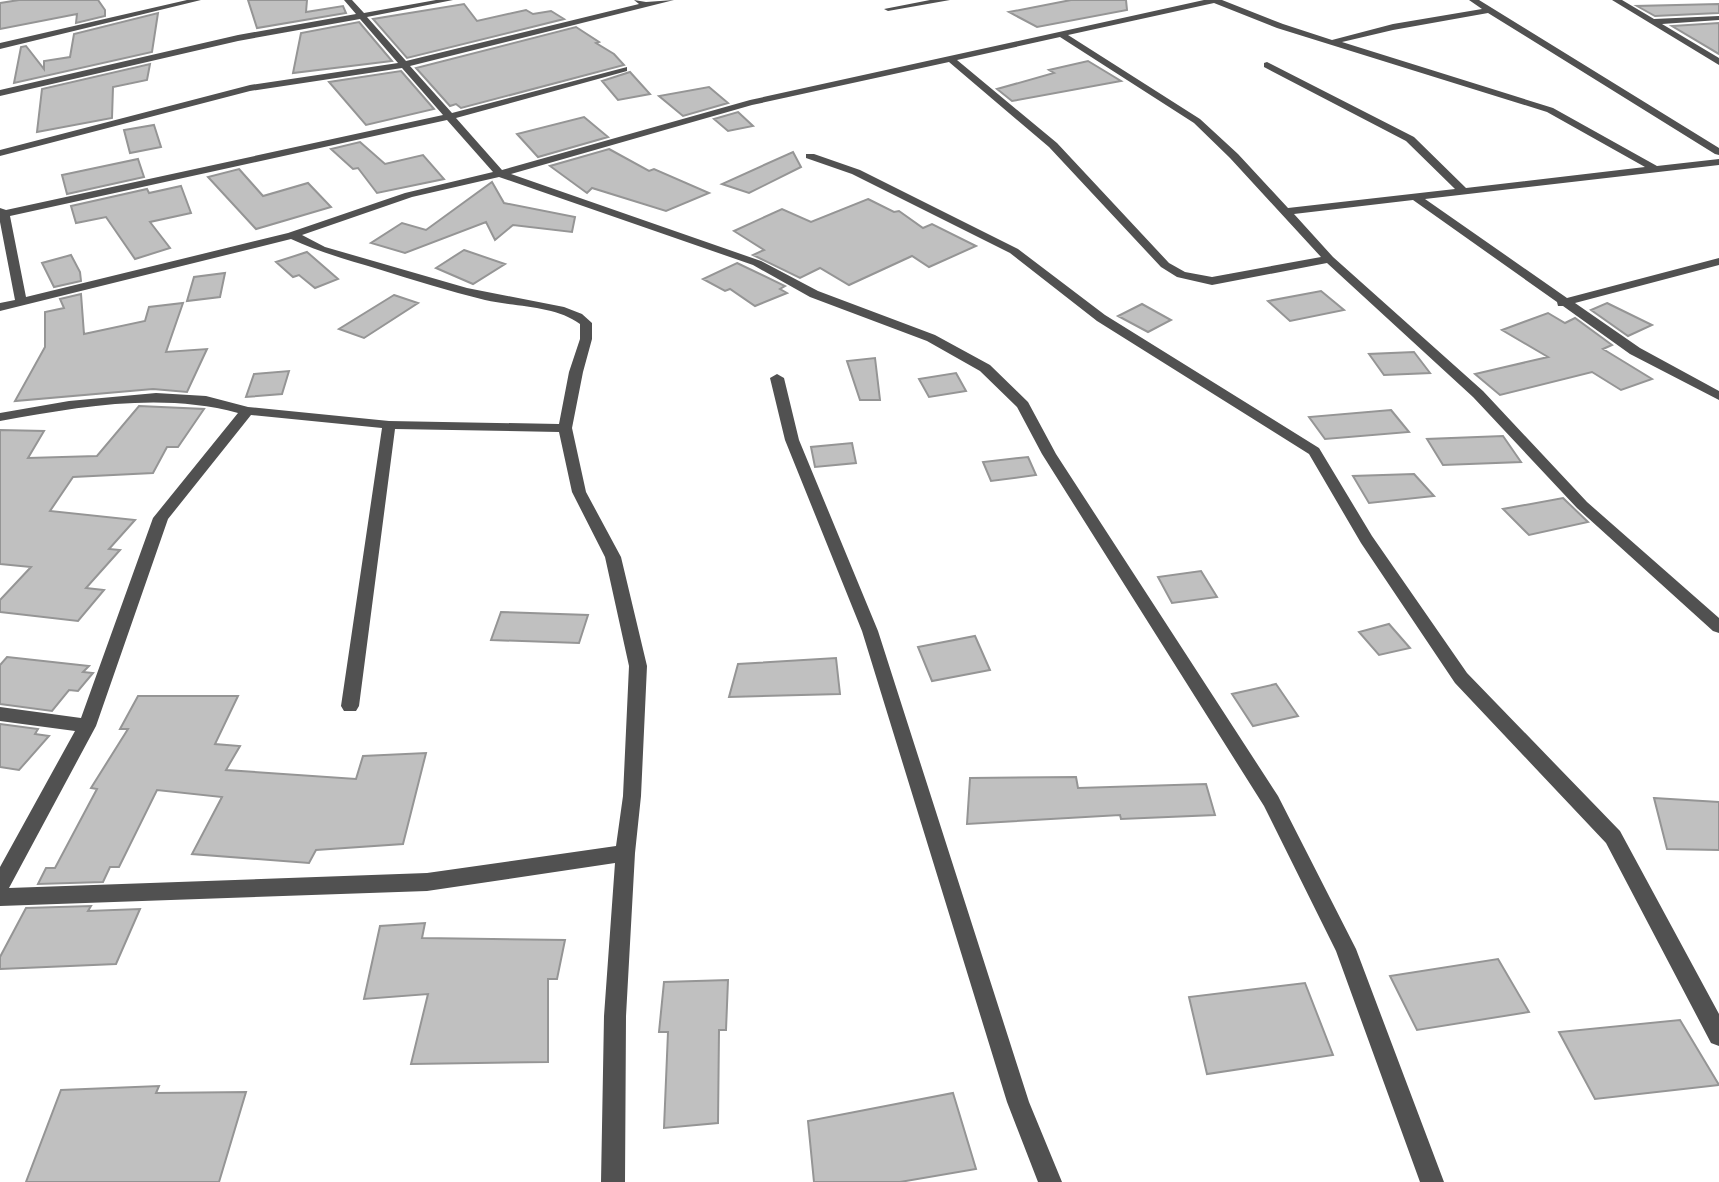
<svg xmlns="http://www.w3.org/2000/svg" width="1719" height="1182" font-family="Overpass,sans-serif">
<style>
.building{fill:#c0c0c0;stroke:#959595;stroke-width:2}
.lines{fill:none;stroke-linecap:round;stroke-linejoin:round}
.street{fill:#515151;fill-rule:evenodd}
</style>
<rect width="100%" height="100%" fill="#fff"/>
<path class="building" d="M19 0H98L105 10V16L76 23 77 14 0 29V3Z
M248 0H307L306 12 343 6 346 13 257 28Z
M1071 0H1126L1127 10 1037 27 1009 12Z
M464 4 477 21 526 10 533 14 551 11 564 19 407 58 373 19Z
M1719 4V13L1655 16 1637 6Z
M158 13 152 52 14 83 21 47 26 46 44 69V61L70 57 74 34Z
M359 22 392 61 293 73 301 33Z
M1719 23V54L1672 26Z
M576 27 599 42 596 43 614 54 624 65 461 108 456 104 450 106 416 68Z
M1088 61 1121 81 1012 101 997 89 1054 73 1049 70Z
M150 64 147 80 113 87 112 118 37 132 42 89Z
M401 71 434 109 366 125 329 82Z
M630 72 650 94 618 100 602 81Z
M709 87 728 103 683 116 659 96Z
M738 112 753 126 728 131 714 119Z
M584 117 608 137 538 157 517 134Z
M154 125 161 147 130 153 124 130Z
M360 142 385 164 423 155 444 179 377 193 358 168 353 169 331 149Z
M609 149 649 171 654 169 709 193 666 211 592 188 587 193 550 166Z
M793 152 801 167 749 193 722 184Z
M138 159 144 177 67 194 62 175Z
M239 169 263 196 308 183 331 207 256 229 208 177Z
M492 182 504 203 575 217 572 232 513 225 495 240 486 222 405 253 371 243 402 223 426 230Z
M181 186 191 213 150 222 170 248 135 259 106 217 76 223 71 206 147 189 149 193Z
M868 199 894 212 899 211 923 228 932 224 976 246 929 267 912 256 849 285 820 268 800 278 753 255 764 250 734 231 782 209 811 222Z
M464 250 505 264 473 284 436 268Z
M307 252 338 279 315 288 299 275 293 277 276 262Z
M71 255 80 272 81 281 54 287 42 263Z
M737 263 785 286 780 289 787 293 755 306 730 289 725 291 703 279Z
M225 273 220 297 187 301 194 277Z
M1321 291 1344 310 1290 321 1268 301Z
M81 294 84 334 145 321 149 307 183 303 166 352 207 349 187 392 153 389 15 401 45 347V312L64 308 60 299Z
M394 295 418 303 364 338 339 329Z
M1607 303 1652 325 1628 336 1591 310Z
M1142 304 1171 320 1148 332 1118 316Z
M1548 313 1565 323 1575 318 1612 345 1603 349 1652 379 1621 390 1592 372 1500 395 1475 374 1548 357 1502 330Z
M1414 352 1430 373 1384 375 1369 354Z
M875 358 880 400H860L847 361Z
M289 371 282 394 246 397 254 374Z
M956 373 966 391 929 397 919 379Z
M139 406 204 409 178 447H167L153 473 73 477 50 511 135 520 109 549 120 550 86 588 104 590 78 621 0 612V600L31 567 0 564V430L44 431 28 458 97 456Z
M1391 410 1409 432 1325 439 1309 417Z
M1503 436 1521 462 1443 465 1427 439Z
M852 443 856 463 815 467 811 447Z
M1028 457 1036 475 991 481 983 462Z
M1414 474 1434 496 1369 503 1353 476Z
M1563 498 1588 522 1529 535 1503 509Z
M1201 571 1217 597 1172 603 1158 577Z
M501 612 588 615 579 643 491 640Z
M1389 624 1410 648 1379 655 1359 632Z
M975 636 990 670 932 681 918 647Z
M7 657 89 666 83 672 93 673 78 691 69 690 52 711 0 704V665Z
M836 658 840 694 729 697 738 664Z
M1276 684 1298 716 1253 726 1232 694Z
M138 696H238L215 744 240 746 226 770 356 779 363 756 426 753 403 844 316 850 309 863 192 854 222 797 157 790 119 867H110L103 882 38 884 46 868H55L97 789 91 788 128 729H120Z
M0 724 38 729 35 734 49 736 19 770 0 767Z
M1076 777 1078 788 1206 784 1215 815 1121 819 1120 815 967 824 970 778Z
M1654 798 1719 802V850L1667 849Z
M91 906 88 911 140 909 116 964 0 969V957L26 908Z
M425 923 422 938 565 940 557 979H548V1062L411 1064 428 994 364 999 380 926Z
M1498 959 1529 1012 1417 1030 1390 976Z
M728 980 726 1030H719L718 1123 664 1128 668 1032H659L664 982Z
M1305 983 1333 1055 1207 1074 1189 997Z
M1680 1020 1719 1085 1595 1099 1559 1032Z
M159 1086 156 1093 246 1092 219 1182H26L61 1090Z
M953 1093 976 1169 900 1182H814L808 1121Z"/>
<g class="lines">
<path class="street" d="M187 0H201L0 49V43Z
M344 0H352L364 13 436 0H453L367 17 406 61 639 4 634 0 646 2 674 0 410 66 452 113 627 67V71L456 118 502 170 750 100 1204 0H1222L1283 24 1332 40 1393 24 1482 9 1469 0H1479L1719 148V155L1715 154 1488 13 1393 30 1342 42 1553 108 1657 166 1719 159V165L1425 199 1567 298 1719 258V265L1575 303 1640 348 1719 391V400L1630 354 1563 306H1558L1557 302 1413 200 1294 214 1333 257 1483 391 1587 502 1719 618V633L1713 631 1577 508 1473 397 1327 263 1212 285 1177 277 1161 267 1049 147 949 62 752 105 511 174 761 261 818 291 935 335 990 365 1028 402 1056 454 1278 796 1356 949 1444 1182H1420L1336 951 1264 806 1042 454 1017 407 980 371 927 341 810 297 753 265 499 177 412 197 302 235 325 247 467 288 564 307 582 314 592 323V339L583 372 572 428 586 492 621 557 647 666 641 796 635 853 626 1016 625 1182H601L604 1016 615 863 427 891 0 906V867L75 731 0 721V707L81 718 153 518 238 413C160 392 79 407 0 421V413L69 401 156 393 206 396 248 407 389 421 559 424 569 372 580 339V324C555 305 515 307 485 300 449 291 413 280 378 269 348 260 319 252 291 239L0 311V303L15 300 0 222V208L6 210 443 115 402 68 250 91 0 156V150L250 85 398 63 360 19 238 41 0 96V90L238 35 356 14ZM1214 3 1277 28 1547 112 1645 167 1466 188 1414 137 1267 62 1264 63V67L1406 141 1455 189 1288 208 1238 154 1200 119 1068 35ZM1060 37 1194 123 1230 158 1321 257 1212 277 1185 272 1169 263 1057 143 957 60ZM447 120 493 172 405 193 288 233 26 297 10 216ZM251 415 382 428 341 706 344 711H356L359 706 395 429 559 432 572 492 605 557 629 666 623 796 616 846 427 873 9 888 96 726 168 519Z
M930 0H950L888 11 884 9Z
M1612 0H1622L1654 19 1719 16V20L1662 24 1719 58V65Z
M806 154H814L860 170 1018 249 1105 315 1319 448 1372 536 1467 673 1620 831 1719 1014V1046L1711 1043 1606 843 1455 683 1361 543 1309 454 1097 321 1010 253 852 174 806 158Z
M777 374 784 378 799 440 878 631 1029 1102 1062 1182H1038L1007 1102 862 631 785 440 770 378Z"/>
</g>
</svg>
